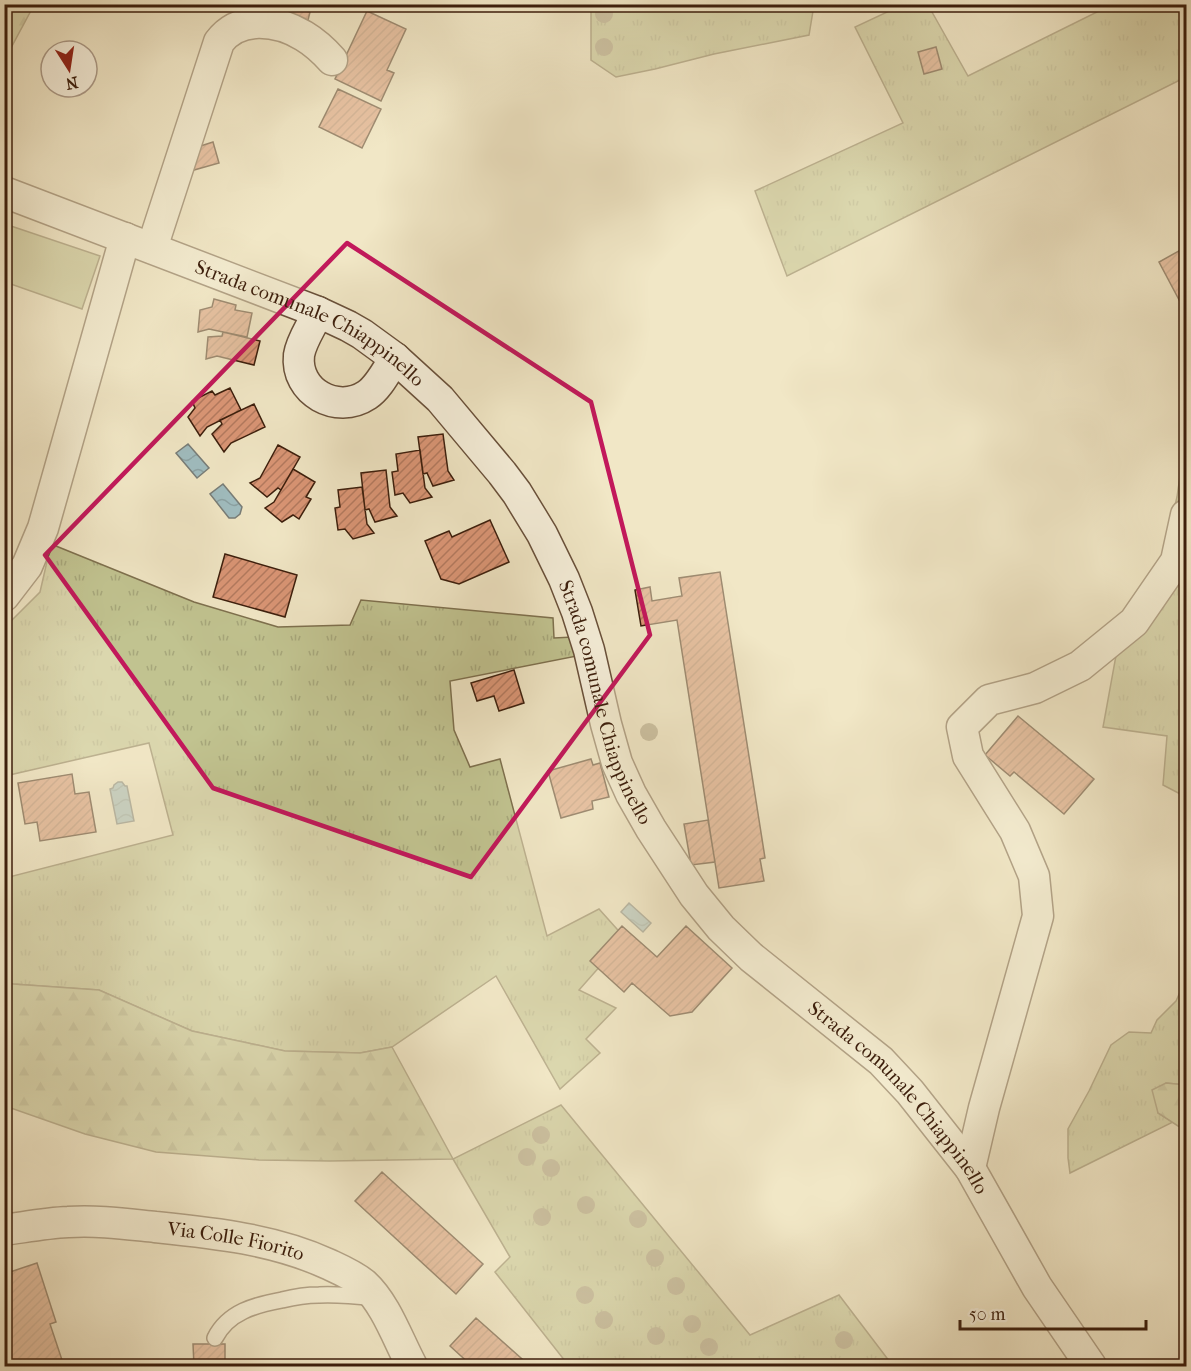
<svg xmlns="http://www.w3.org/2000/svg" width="1191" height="1371" font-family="'IM FELL French Canon',serif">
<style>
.grass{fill:url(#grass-tufts);stroke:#7e704e;stroke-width:1.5}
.forest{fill:url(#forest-firs);stroke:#7e704e;stroke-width:1.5}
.garden{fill:#c1c390;stroke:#7e704e;stroke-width:1.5}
.water{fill:url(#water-waves);stroke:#787d78;stroke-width:1.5}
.building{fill:url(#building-hatch);stroke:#3c1e0c;stroke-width:1.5}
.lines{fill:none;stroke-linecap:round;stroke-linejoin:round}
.service-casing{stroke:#69503a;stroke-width:18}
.minor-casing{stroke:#69503a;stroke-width:33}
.service{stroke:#f6efda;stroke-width:15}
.minor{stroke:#f6efda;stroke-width:30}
.tree{fill:#a39476}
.marked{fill:none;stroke:#c2185b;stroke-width:4.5;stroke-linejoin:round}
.labels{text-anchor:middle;stroke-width:4.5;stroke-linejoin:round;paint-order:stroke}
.street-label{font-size:20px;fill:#3c1e0c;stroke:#f6efda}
</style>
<defs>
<pattern id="grass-tufts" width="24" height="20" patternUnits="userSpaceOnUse" patternTransform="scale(1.5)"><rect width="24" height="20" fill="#c1c390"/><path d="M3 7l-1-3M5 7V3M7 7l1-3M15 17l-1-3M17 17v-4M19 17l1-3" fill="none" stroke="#a7a77b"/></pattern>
<pattern id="forest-firs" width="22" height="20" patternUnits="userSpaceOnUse" patternTransform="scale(1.5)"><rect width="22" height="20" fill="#c1c390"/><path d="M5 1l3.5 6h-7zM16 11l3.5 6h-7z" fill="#a7a77b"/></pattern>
<pattern id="water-waves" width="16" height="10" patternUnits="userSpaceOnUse" patternTransform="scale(1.5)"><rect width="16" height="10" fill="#a0bdc0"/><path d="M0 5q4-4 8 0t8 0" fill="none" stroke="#8ba2a4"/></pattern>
<pattern id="building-hatch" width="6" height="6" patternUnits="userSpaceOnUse" patternTransform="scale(1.5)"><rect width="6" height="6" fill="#db9676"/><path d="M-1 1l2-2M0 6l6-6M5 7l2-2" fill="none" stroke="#b37a5f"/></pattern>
</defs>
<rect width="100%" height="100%" fill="#f1e7c6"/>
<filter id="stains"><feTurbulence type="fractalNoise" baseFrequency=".00333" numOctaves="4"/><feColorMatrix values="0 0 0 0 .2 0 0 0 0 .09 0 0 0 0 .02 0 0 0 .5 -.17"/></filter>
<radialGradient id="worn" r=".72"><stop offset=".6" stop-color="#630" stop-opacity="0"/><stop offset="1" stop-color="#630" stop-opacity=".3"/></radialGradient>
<path class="grass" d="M591 5V4L814 5 809 35 714 54 655 69 616 77 591 60Z
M902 5H928L968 76 1111 5H1186V77L787 276 755 191 903 123 855 27Z
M1186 435V797L1163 785 1167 736 1103 727 1123 617 1162 559 1177 497Z
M51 544 194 602 278 627 350 625 361 600 553 618 554 638 573 637 577 656 450 681 454 730 470 767 500 759 547 936 599 909 625 938 579 990 616 1008 586 1039 600 1053 560 1089 496 976 392 1047 360 1053 285 1051 192 1031 99 990 13 984 5 982V878L173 835 149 743 5 776 4 628 40 592Z
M1186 979V1085L1166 1083 1158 1113 1173 1122 1070 1173 1068 1158V1129L1089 1091 1111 1045 1129 1032 1151 1033 1157 1020 1176 1001Z
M561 1105 750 1335 839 1295 893 1366H569L495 1272 510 1257 453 1159Z"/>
<path class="forest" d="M5 4 34 5 5 59 4 5Z
M5 982 13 984 99 990 192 1031 285 1051 360 1053 392 1047 453 1159 330 1161 259 1160 156 1152 85 1134 5 1106Z
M1166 1083 1186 1085V1128L1178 1126 1158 1113 1152 1090Z"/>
<path class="garden" d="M5 224 100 256 82 309 5 282Z"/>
<path class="water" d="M188 444 209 468 197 478 176 453Z
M223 484 242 507 240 514 235 518H229L210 494Z
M118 782H122L125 786H127L134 821 117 824 110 789 113 788 114 785Z
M629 903 651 923 643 932 621 912Z"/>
<path class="building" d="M292 8 310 12 307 24 289 20Z
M367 11 406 29 387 70 394 73 381 101 335 79Z
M936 47 942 69 924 74 918 52Z
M338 89 381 109 362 148 319 127Z
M213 142 219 163 194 170 189 155 191 149Z
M1186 247V313L1159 262Z
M214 299 236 305 235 310 252 313 247 337 209 329 198 332 200 310 212 307Z
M223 332 260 341 254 365 217 356 206 359 208 337 222 336Z
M230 388 241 410 207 427 200 436 188 417 195 408 192 401 212 391 215 395Z
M254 404 265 427 231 443 224 452 212 434 222 424 220 420Z
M443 434 448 471 454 480 433 486 427 473 423 474 418 437Z
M278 445 300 457 281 490 278 488 267 497 250 483 260 478Z
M420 450 425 488 432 497 410 503 403 493 395 495 392 472 398 471 396 454Z
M293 469 315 482 306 497 311 499 299 519 293 515 282 522 265 508 274 502Z
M386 470 390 507 397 516 375 522 369 509 365 510 361 473Z
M362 487 367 524 374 533 353 539 345 529 338 530 335 508 340 507 338 490Z
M490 520 509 562 459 584 441 579 425 541 449 531 452 537Z
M225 554 297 575 285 617 213 597Z
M720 572 765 858 760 859 764 881 719 888 677 620 641 626 635 590 650 587 652 601 682 596 679 578Z
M514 670 524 703 499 711 494 696 477 701 471 683Z
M1018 716 1094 779 1064 814 1014 772 1010 776 985 755Z
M591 759 593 765 600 763 609 797 592 801 593 809 561 818 548 771Z
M72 774 75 794 89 792 96 832 40 841 37 822 25 824 18 783Z
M708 820 715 862 691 865 684 824Z
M622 926 657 957 686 926 732 968 692 1012 670 1016 632 983 624 992 590 961Z
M382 1172 483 1264 456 1294 355 1201Z
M37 1263 56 1322 50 1324 64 1366H6L4 1363V1274Z
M476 1318 530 1366H472L450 1346Z
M193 1344H225V1366H194Z"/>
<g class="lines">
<defs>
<path id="service" d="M215 1338C228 1312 255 1305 282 1300 294 1297 306 1295 319 1295 338 1294 357 1296 375 1298"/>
<g id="minor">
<path id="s1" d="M4 192 318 312 348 326 362 334 395 358 440 399 502 473 517 493 542 534 564 579 577 612 589 650 606 724 617 763 631 794 651 829 694 895 721 928 751 957 881 1061 910 1092 970 1168 1037 1287 1091 1366"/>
<path d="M152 248 219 42C239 15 277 20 304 36 314 42 324 51 332 60"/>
<path d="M318 312C312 326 301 341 299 355 295 392 337 415 367 395 379 387 387 370 395 358"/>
<path d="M4 596 27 566 43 528 125 238"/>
<path d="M970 1168 984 1108 1038 916 1034 876 1015 831 968 756 962 727 989 700 1035 688 1080 666 1134 622 1176 561 1186 515"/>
<path id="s2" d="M4 1230C26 1227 46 1223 68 1222 97 1220 126 1224 155 1227 213 1233 274 1239 328 1264 341 1270 353 1275 364 1284 386 1304 398 1340 412 1366"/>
</g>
</defs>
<use href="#service" class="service-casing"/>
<use href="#minor" class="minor-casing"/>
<use href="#service" class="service"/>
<use href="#minor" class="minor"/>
</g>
<g class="tree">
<circle cx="604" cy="14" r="9"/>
<circle cx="604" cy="47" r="9"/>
<circle cx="649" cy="732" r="9"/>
<circle cx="541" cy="1135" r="9"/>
<circle cx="527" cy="1157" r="9"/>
<circle cx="551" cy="1168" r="9"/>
<circle cx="586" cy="1205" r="9"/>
<circle cx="542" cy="1217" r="9"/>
<circle cx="638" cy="1219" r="9"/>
<circle cx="655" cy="1258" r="9"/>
<circle cx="676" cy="1286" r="9"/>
<circle cx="585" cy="1295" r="9"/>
<circle cx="604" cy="1320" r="9"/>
<circle cx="692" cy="1324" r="9"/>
<circle cx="656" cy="1336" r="9"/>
<circle cx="844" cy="1340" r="9"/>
<circle cx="709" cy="1347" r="9"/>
</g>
<path d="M0 0H1191V1371H0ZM347 243 591 402 650 635 471 877 213 788 45 555Z" fill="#f1e7c6" fill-opacity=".55" fill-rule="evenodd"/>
<path class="marked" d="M347 243 591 402 650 635 471 877 213 788 45 555Z"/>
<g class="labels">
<g class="street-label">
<text dy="7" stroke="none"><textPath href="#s1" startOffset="334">Strada comunale Chiappinello</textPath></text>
<text dy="7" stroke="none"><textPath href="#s1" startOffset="837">Strada comunale Chiappinello</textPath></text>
<text dy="7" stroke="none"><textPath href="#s1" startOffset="1341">Strada comunale Chiappinello</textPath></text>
<text dy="7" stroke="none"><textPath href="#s2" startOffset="234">Via Colle Fiorito</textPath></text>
</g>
</g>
<rect width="1191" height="1371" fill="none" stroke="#f1e7c6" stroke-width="24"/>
<rect x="6" y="6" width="1179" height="1359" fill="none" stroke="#3c1e0c" stroke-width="3"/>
<rect x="12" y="12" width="1167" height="1347" fill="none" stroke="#3c1e0c" stroke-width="1.5"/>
<g transform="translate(69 69) rotate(168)"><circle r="28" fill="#f6efda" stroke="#ac9b88" stroke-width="1.5"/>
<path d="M0-4.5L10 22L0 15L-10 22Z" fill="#8f2418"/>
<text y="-9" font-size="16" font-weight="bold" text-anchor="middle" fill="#3c1e0c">N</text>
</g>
<path d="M960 1320v9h186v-9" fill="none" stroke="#3c1e0c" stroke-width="3"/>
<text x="969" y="1320" font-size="18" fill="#3c1e0c" stroke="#f6efda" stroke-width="4.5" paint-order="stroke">50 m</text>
<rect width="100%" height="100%" filter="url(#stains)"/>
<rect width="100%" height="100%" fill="url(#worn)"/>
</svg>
